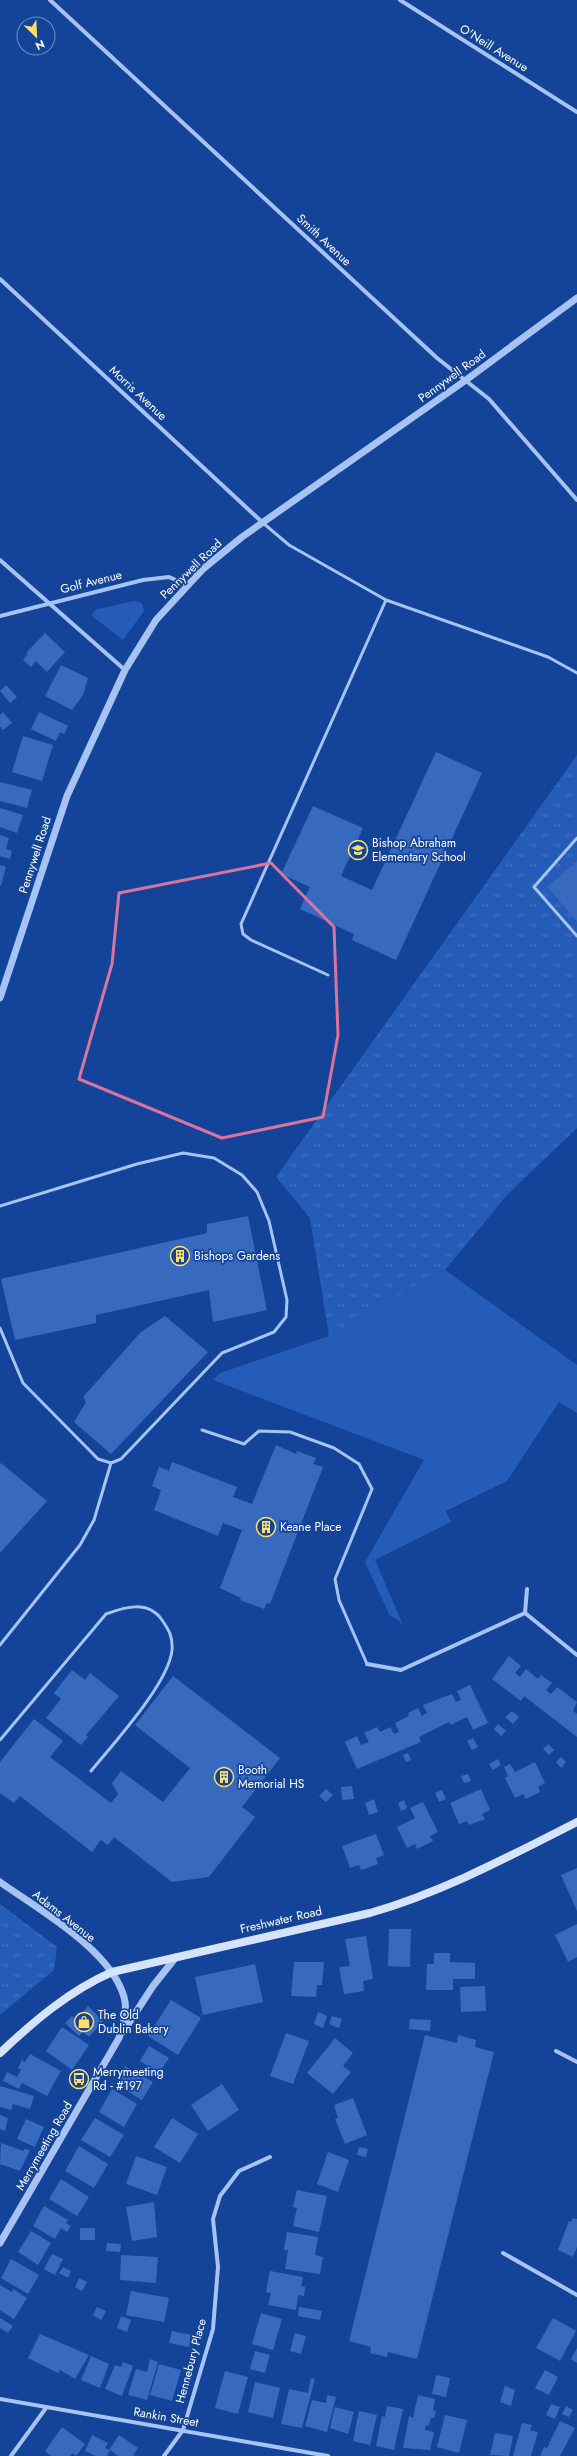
<svg xmlns="http://www.w3.org/2000/svg" width="577" height="2456" font-family="Jost,sans-serif">
<style>
.grass{fill:#255cb8}
.park{fill:url(#park-tufts)}
.building{fill:#376abf}
.lines{fill:none;stroke-linecap:round;stroke-linejoin:round}
.service{stroke:#a6c3f3;stroke-width:3}
.minor{stroke:#a6c3f3;stroke-width:4}
.tertiary{stroke:#a6c3f3;stroke-width:7}
.secondary{stroke:#d5e3fd;stroke-width:8}
.marked{fill:none;stroke:#da749d;stroke-width:3;stroke-linejoin:round}
.labels{text-anchor:middle;stroke-width:3.5;stroke-linejoin:round;paint-order:stroke}
.street-label{font-size:12px;fill:#fff;stroke:#134499}
.poi-label{font-size:12px;fill:#fff;stroke:#134499;text-anchor:start}
</style>
<defs>
<pattern id="park-tufts" width="24" height="20" patternUnits="userSpaceOnUse"><rect width="24" height="20" fill="#255cb8"/><path d="M3 7l-1-3M5 7V3M7 7l1-3M15 17l-1-3M17 17v-4M19 17l1-3" fill="none" stroke="#4674c3"/></pattern>
</defs>
<rect width="100%" height="100%" fill="#134499"/>
<path class="grass" d="M134 601 142 603 144 611 123 640 92 616 93 612 98 609Z
M445 1270 577 1365V1413L559 1402 507 1481 446 1511 451 1522 375 1560 403 1625 397 1619 390 1616 365 1562 424 1460 213 1380 220 1373 329 1336Z"/>
<path class="park" d="M577 755V1128L507 1195 445 1270 329 1336 310 1218 276 1177Z
M0 1904 57 1947 54 1970 0 2015Z"/>
<path class="building" d="M45 633 65 652 47 672 36 661 31 667 23 660 28 654 26 653Z
M61 665 88 678 83 695 72 710 45 696Z
M6 685 17 697 10 703 0 691Z
M3 712 12 723 3 730 0 726V715Z
M39 712 68 726 64 734 60 732 56 741 31 729Z
M23 736 53 745 42 781 12 772Z
M436 752 482 773 396 960 352 940 354 934 300 909 310 887 281 874 313 806 363 828 341 876 372 890Z
M0 782 32 790 27 808 0 801Z
M0 808 23 815 17 833 0 827Z
M0 835 9 838 6 849 12 851 10 859 0 856Z
M577 861V921L547 887Z
M0 865 6 867 1 886 0 885Z
M248 1216 267 1310 213 1322 209 1290 96 1315V1323L15 1340 1 1279 207 1233V1224Z
M165 1316 208 1352 111 1454 74 1422 86 1402 83 1397 141 1332Z
M276 1445 296 1454 297 1451 316 1458 313 1464 323 1467 270 1604 267 1603 264 1609 240 1600 241 1598 220 1588 242 1530 223 1523 218 1536 154 1510 161 1490 152 1486 159 1467 169 1471 172 1462 237 1487 233 1497 252 1504Z
M1 1463 47 1501 0 1553V1464Z
M509 1656 521 1666 515 1673 520 1677 526 1669 538 1679 541 1675 552 1683 546 1690 549 1693 551 1694 557 1687 577 1702 573 1711 577 1714V1737L524 1696 521 1701 492 1679Z
M72 1670 85 1680 90 1673 119 1696 86 1735 88 1737 81 1745 46 1718 61 1699 54 1693Z
M173 1676 280 1758 242 1807 255 1817 209 1877 172 1882 114 1837 108 1845 101 1840 92 1852 20 1796 14 1803 0 1793V1762L34 1719 63 1741 50 1757 111 1803 118 1794 112 1783 121 1771 163 1802 190 1768 135 1725Z
M470 1685 488 1723 473 1730 467 1717 451 1725 449 1722 419 1737 421 1742 357 1769 345 1742 357 1736 361 1745 369 1742 364 1733 377 1727 380 1732 390 1727 394 1734 399 1732 395 1723 409 1716 408 1713 418 1708 422 1716 427 1713 423 1705 452 1694 456 1702 461 1700 457 1691Z
M512 1711 519 1717 513 1724 505 1717Z
M498 1724 506 1731 501 1736 494 1729Z
M473 1738 478 1747 472 1750 467 1741Z
M548 1744 554 1750 549 1755 543 1749Z
M408 1753 411 1760 406 1762 403 1755Z
M561 1757 566 1762 561 1768 556 1762Z
M498 1759 501 1765 493 1770 489 1764Z
M535 1762 545 1783 538 1787 540 1792 526 1799 523 1794 515 1798 505 1778 508 1776 504 1767 510 1764 515 1772Z
M468 1774 471 1781 464 1783 461 1776Z
M352 1786 354 1799 342 1800 341 1787Z
M326 1789 333 1795 326 1802 319 1796Z
M481 1789 490 1810 482 1814 485 1819 469 1825 467 1821 459 1824 450 1803Z
M442 1790 446 1799 439 1802 435 1793Z
M374 1799 378 1812 369 1815 365 1803Z
M404 1800 407 1808 401 1811 398 1803Z
M423 1802 438 1832 430 1836 433 1841 417 1849 415 1844 407 1848 397 1827 415 1818 410 1808Z
M376 1834 384 1855 376 1858 378 1864 370 1867 361 1870 359 1865 350 1868 342 1846Z
M577 1868V1911L561 1875Z
M577 1924V1957L568 1962 555 1935Z
M389 1929H411L410 1967 388 1966Z
M366 1936 373 1979 363 1981 364 1991 344 1994 339 1967 350 1966 345 1939Z
M434 1953H450V1962L475 1963V1979H453V1990H426L427 1964H434Z
M294 1962H324L322 1985H317L316 1997 291 1996Z
M255 1964 263 2002 203 2015 195 1977Z
M485 1986 486 2011 461 2012 460 1987Z
M171 2000 201 2018 178 2055 148 2036Z
M88 2006 103 2021 89 2037 83 2032 79 2036 65 2023 72 2016 76 2020Z
M318 2012 327 2016 323 2028 314 2024Z
M332 2016 342 2019 339 2028 329 2024Z
M410 2019 431 2020 430 2031 409 2029Z
M62 2027 89 2045 72 2070 46 2051Z
M286 2033 309 2041 293 2084 270 2076Z
M425 2035 457 2043 458 2035 476 2040 475 2047 494 2052 417 2359 388 2352 387 2357 370 2353 371 2347 349 2341Z
M335 2038 353 2053 343 2066 351 2072 333 2094 307 2073Z
M149 2046 169 2058 159 2073 140 2061Z
M30 2054 61 2071 47 2096 22 2083 19 2089 3 2081 7 2072 17 2077 21 2070 18 2068 22 2060 25 2062Z
M125 2066 153 2082 142 2100 115 2084Z
M222 2084 239 2110 208 2131 191 2105Z
M0 2086 34 2096 30 2109 13 2104 11 2110 0 2107Z
M112 2089 137 2104 124 2127 99 2112Z
M353 2098 367 2135 345 2144 335 2119 338 2118 334 2105Z
M0 2115 8 2118 5 2131 0 2129Z
M95 2118 124 2135 110 2157 81 2140Z
M172 2118 198 2134 180 2163 154 2147Z
M26 2119 44 2127 35 2147 17 2139Z
M1 2143 24 2151V2149L30 2150 20 2171 0 2164Z
M79 2146 108 2164 94 2188 65 2171Z
M359 2147 368 2149 366 2157 357 2155Z
M328 2152 349 2160 338 2192 317 2184Z
M136 2156 167 2167 157 2195 126 2184Z
M61 2179 89 2197 77 2216 49 2199Z
M297 2190 327 2196 319 2232 293 2226 297 2208 293 2207Z
M154 2202 157 2237 132 2241 126 2207Z
M44 2206 68 2220 66 2223 71 2226 67 2232 61 2228 55 2239 33 2226Z
M573 2218 577 2219V2247L573 2257 558 2250 569 2221 571 2222Z
M80 2228H95V2240H80Z
M31 2231 51 2243 38 2265 18 2252Z
M287 2232 318 2237 315 2255 323 2257 320 2274 285 2269 288 2250H284Z
M107 2243 121 2244 120 2252 106 2251Z
M52 2254 63 2259 55 2275 44 2269Z
M121 2255 158 2257 156 2283 120 2280Z
M11 2259 39 2275 28 2294 1 2278Z
M63 2267 71 2271 68 2278 59 2273Z
M270 2271 303 2277 301 2286 305 2287 304 2296 298 2295 296 2310 268 2305 271 2293 266 2292Z
M79 2278 87 2282 82 2291 75 2287Z
M0 2285 12 2292 13 2289 27 2298 14 2319 0 2310Z
M131 2291 169 2298 164 2322 126 2315Z
M97 2307 106 2311 101 2320 93 2315Z
M299 2307 322 2311 320 2320 298 2316Z
M261 2313 282 2319 273 2350 252 2344Z
M121 2316 131 2320 127 2332 117 2328Z
M0 2318 13 2326 8 2333 0 2328Z
M553 2318 576 2331 560 2361 536 2348Z
M172 2331 191 2335 189 2347 169 2343Z
M295 2333 306 2336 301 2354 290 2351Z
M40 2334 89 2355 75 2379 60 2370 58 2373 28 2358Z
M577 2348V2363L571 2359Z
M255 2351 270 2355 265 2373 250 2369Z
M91 2356 109 2364 100 2388 81 2380Z
M150 2359 158 2362 147 2400 128 2395 136 2369 147 2372Z
M123 2362 133 2366 122 2396 105 2389 115 2365 121 2367Z
M159 2364 181 2370 172 2401 150 2395Z
M545 2370 558 2377 549 2395 535 2388Z
M225 2371 248 2377 238 2414 215 2408Z
M436 2375 450 2378 446 2397 432 2394Z
M311 2378 315 2379 302 2428 281 2424 289 2389 308 2393Z
M255 2382 280 2388 273 2418 248 2412Z
M505 2386 515 2390 511 2406 500 2402Z
M327 2395 336 2397 327 2432 305 2426 312 2400 326 2403Z
M418 2395 435 2399 433 2410 436 2411 434 2418H431L429 2426 426 2425 425 2430 434 2432 430 2450 403 2448 409 2416 413 2418Z
M551 2404 560 2407 555 2419 546 2415Z
M387 2406 403 2409 394 2450 376 2446 382 2416 385 2417Z
M566 2406 573 2410 569 2417 562 2414Z
M335 2407 354 2412 348 2434 330 2428Z
M359 2411 377 2415 370 2445 353 2441Z
M445 2415 467 2420 459 2453 437 2447Z
M560 2421 575 2428 560 2456H540L544 2447 547 2448Z
M522 2423 532 2425 530 2430 538 2432 531 2456H513Z
M62 2427 85 2444 76 2456 73 2453 70 2456H51L45 2451Z
M495 2433 513 2436 509 2456 490 2455Z
M92 2435 108 2443 105 2448 109 2450 119 2435 138 2448 133 2455 135 2456H118L110 2450 107 2456H96L85 2451Z"/>
<g class="lines">
<path class="service" d="M263 523 289 545 386 600 548 657 577 673
M577 838 534 887 577 936
M328 975 251 940 243 934 241 924 386 600
M0 1206 137 1164 183 1153 214 1158 242 1175 257 1192 269 1221 287 1300 286 1317 274 1332 222 1353 121 1459 111 1463 98 1459 23 1383 0 1328
M202 1430 244 1444 259 1431 290 1432 334 1448 359 1464 372 1489 335 1579 339 1600 367 1664
M0 1645 80 1545 94 1520 111 1463
M0 1740 106 1614C125 1607 148 1600 162 1620 169 1630 173 1637 172 1650 169 1683 113 1744 91 1771"/>
<path class="minor" d="M50 0 437 358 489 399 577 500
M400 0 577 112
M0 279 262 522
M0 560 125 670
M0 616 143 580 169 577 187 585
M527 1589 525 1613 577 1655
M367 1664 401 1670 525 1613
M556 2051 577 2062
M503 2253 577 2295
M0 2399 328 2456
M11 2456 46 2408
M164 2456 183 2430 213 2329 218 2267 213 2219 220 2196 239 2171 270 2157"/>
<path class="tertiary" d="M0 998 67 796 125 670 156 620 203 569 242 537 466 380 577 298
M0 1882C38 1909 111 1950 124 1997 128 2011 123 2024 119 2038L0 2243
M123 2032 153 1986 176 1957"/>
<path class="secondary" d="M0 2053C34 2021 69 1991 112 1972L370 1913C443 1892 510 1856 577 1822"/>
</g>
<path class="marked" d="M271 863 334 927 338 1035 323 1117 222 1138 79 1079 112 964 119 893Z"/>
<defs>
<symbol id="school-ring" viewBox="-11 -11 22 22"><circle r="9.5" fill="#134499" stroke="#ffde68" stroke-width="1.5"/><path d="M0-5L7-2L0 1L-7-2ZM-4 1L0 2.5L4 1V4Q0 6-4 4Z" fill="#ffde68"/></symbol>
<symbol id="building-ring" viewBox="-11 -11 22 22"><circle r="9.5" fill="#134499" stroke="#ffde68" stroke-width="1.5"/><path d="M-4-6H4V6H1V3H-1V6H-4ZM-2.5-4.3h1.7v1.8h-1.7ZM.8-4.3h1.7v1.8H.8ZM-2.5-1h1.7V.8h-1.7ZM.8-1h1.7V.8H.8Z" fill="#ffde68"/></symbol>
<symbol id="shop-ring" viewBox="-11 -11 22 22"><circle r="9.5" fill="#134499" stroke="#ffde68" stroke-width="1.5"/><path d="M-5-2.5h2.3a2.7 3.5 0 0 1 5.4 0H5L5.5 6h-11ZM-1.5-2.5h3a1.5 2.3 0 0 0-3 0Z" fill="#ffde68"/></symbol>
<symbol id="bus-ring" viewBox="-11 -11 22 22"><circle r="9.5" fill="#134499" stroke="#ffde68" stroke-width="1.5"/><path d="M-5-6H5V4H4V6H2V4H-2V6H-4V4H-5ZM-3.5-4V0h7V-4ZM-3.5 1.2v1.5H-2V1.2ZM2 1.2v1.5H3.5V1.2Z" fill="#ffde68"/></symbol>
</defs>
<g fill-rule="evenodd">
<use href="#school-ring" x="347" y="839" width="22" height="22"/>
<use href="#building-ring" x="169" y="1245" width="22" height="22"/>
<use href="#building-ring" x="255" y="1516" width="22" height="22"/>
<use href="#building-ring" x="213" y="1766" width="22" height="22"/>
<use href="#shop-ring" x="73" y="2011" width="22" height="22"/>
<use href="#bus-ring" x="68" y="2068" width="22" height="22"/>
</g>
<g class="labels">
<g class="street-label">
<text transform="translate(494 48) rotate(32)" y="4">O'Neill Avenue</text>
<text transform="translate(324 240) rotate(43)" y="4">Smith Avenue</text>
<text transform="translate(452 376) rotate(-36)" y="4">Pennywell Road</text>
<text transform="translate(138 393) rotate(43)" y="4">Morris Avenue</text>
<text transform="translate(191 569) rotate(-44)" y="4">Pennywell Road</text>
<text transform="translate(91 582) rotate(-14)" y="4">Golf Avenue</text>
<text transform="translate(35 855) rotate(-72)" y="4">Pennywell Road</text>
<text transform="translate(64 1916) rotate(38)" y="4">Adams Avenue</text>
<text transform="translate(281 1920) rotate(-13)" y="4">Freshwater Road</text>
<text transform="translate(44 2146) rotate(-60)" y="4">Merrymeeting Road</text>
<text transform="translate(191 2361) rotate(-75)" y="4">Hennebury Place</text>
<text transform="translate(166 2417) rotate(10)" y="4">Rankin Street</text>
</g>
<g class="poi-label">
<text x="372" y="847">Bishop Abraham<tspan x="372" dy="14">Elementary School</tspan></text>
<text x="194" y="1260">Bishops Gardens</text>
<text x="280" y="1531">Keane Place</text>
<text x="238" y="1774">Booth<tspan x="238" dy="14">Memorial HS</tspan></text>
<text x="98" y="2019">The Old<tspan x="98" dy="14">Dublin Bakery</tspan></text>
<text x="93" y="2076">Merrymeeting<tspan x="93" dy="14">Rd - #197</tspan></text>
</g>
</g>
<g transform="translate(36 36) rotate(156)"><circle r="19" fill="#134499" stroke="#718fc2"/>
<path d="M0-3L7 15L0 10L-7 15Z" fill="#ffde68"/>
<text y="-6" font-size="11" font-weight="bold" text-anchor="middle" fill="#ffffff">N</text>
</g>
</svg>
